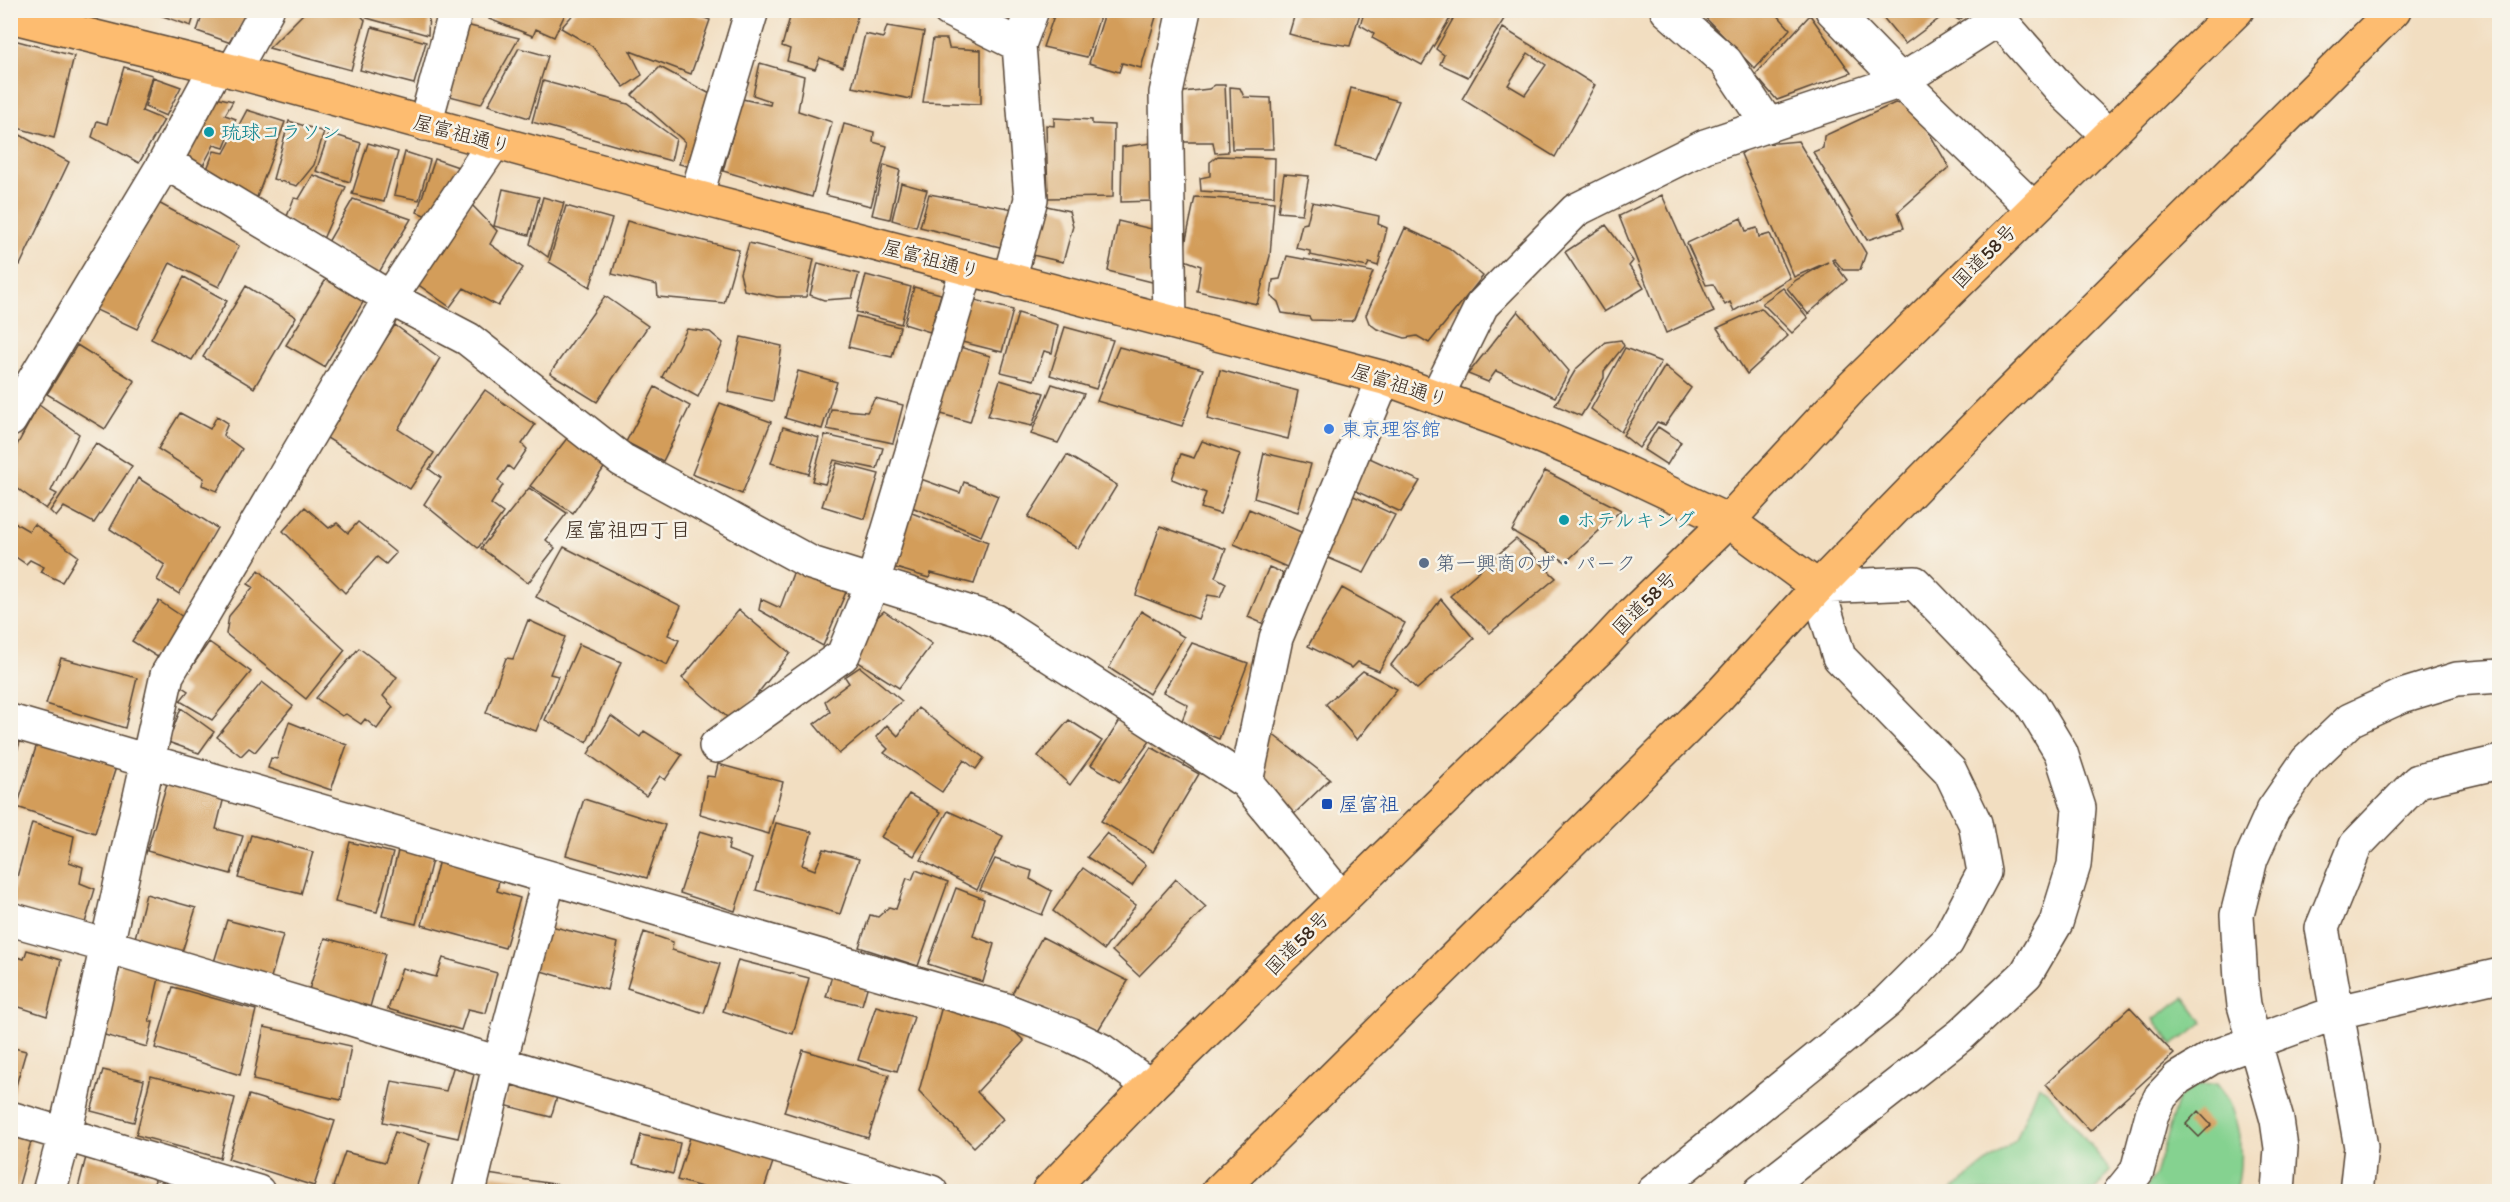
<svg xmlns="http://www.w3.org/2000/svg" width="2510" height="1202" font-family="Itim,'Klee One',sans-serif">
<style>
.green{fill:#85d290;stroke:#607e57;stroke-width:1.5}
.building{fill:#d39d5a;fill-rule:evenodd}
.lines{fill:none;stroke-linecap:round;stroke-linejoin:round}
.minor-casing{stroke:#564536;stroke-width:36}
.major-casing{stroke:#564536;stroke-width:36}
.highway-casing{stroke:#564536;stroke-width:36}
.minor{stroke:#fff;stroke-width:33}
.major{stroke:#fdbc6f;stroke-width:33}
.highway{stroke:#fdbc6f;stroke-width:33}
.culture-dot{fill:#0f9aa8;stroke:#f7f3e8;stroke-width:2}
.shop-dot{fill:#3f7fe0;stroke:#f7f3e8;stroke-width:2}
.service-dot{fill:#5c6f8a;stroke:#f7f3e8;stroke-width:2}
.transit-dot{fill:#1a4fb4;stroke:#f7f3e8;stroke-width:2}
.labels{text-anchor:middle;stroke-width:5;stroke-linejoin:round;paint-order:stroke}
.culture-label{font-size:20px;fill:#0d838f;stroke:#f7f3e8;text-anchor:start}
.street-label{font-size:20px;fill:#3b2a1e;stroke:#f7f3e8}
.shop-label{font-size:20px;fill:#366cbe;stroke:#f7f3e8;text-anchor:start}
.service-label{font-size:20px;fill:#4e5e75;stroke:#f7f3e8;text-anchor:start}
.transit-label{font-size:20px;fill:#164399;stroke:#f7f3e8;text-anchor:start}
.neighbourhood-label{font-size:21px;fill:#3b2a1e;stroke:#f7f3e8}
</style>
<rect width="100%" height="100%" fill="#f7f3e8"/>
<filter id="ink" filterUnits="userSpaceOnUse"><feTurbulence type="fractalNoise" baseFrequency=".0167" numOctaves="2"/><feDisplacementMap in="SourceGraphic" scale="12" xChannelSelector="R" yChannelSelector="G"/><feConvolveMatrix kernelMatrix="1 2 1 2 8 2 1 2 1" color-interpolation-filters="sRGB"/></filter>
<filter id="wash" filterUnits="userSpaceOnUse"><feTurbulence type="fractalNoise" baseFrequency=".008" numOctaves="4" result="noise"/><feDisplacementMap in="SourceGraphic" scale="24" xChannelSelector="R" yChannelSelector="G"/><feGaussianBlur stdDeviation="1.35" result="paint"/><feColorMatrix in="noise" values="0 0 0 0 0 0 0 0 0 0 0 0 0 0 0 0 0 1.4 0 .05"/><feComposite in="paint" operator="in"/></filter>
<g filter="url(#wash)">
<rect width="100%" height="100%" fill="#f2dec1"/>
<path class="green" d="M2184 997 2204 1023 2173 1045 2154 1019Z
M2217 1084C2241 1115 2245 1154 2236 1191L2143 1192 2155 1175 2178 1098 2196 1085Z
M2038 1085 2049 1093 2111 1171 2094 1191H1950L2016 1140Z"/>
<g id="blocks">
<path class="building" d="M146 10H196L191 26Z
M204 10H250L231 43 197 31Z
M307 10H356L365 20 351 70 269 48Z
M362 10H429L428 35 367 18Z
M492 10H567L554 37 536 29 533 36 489 19Z
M577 10H683L710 20 691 74 630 51 642 75 624 87 592 46 561 28Z
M792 10H859L843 67 820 58 815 69 787 61 790 49 782 46Z
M1056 10H1102L1087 57 1043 47Z
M1106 10H1158L1141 68 1122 63 1119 72 1089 63Z
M1296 10H1361L1350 46 1311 40 1289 34Z
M1365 10H1440L1451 17 1422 65 1372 38 1374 33 1360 25Z
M1470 10H1490L1504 19 1468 77 1440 64 1444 55 1436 49 1457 12 1466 17Z
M1698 10H1773L1790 29 1755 69Z
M1877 10H1964L1963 17 1959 20 1947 13 1905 44Z
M1810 15 1851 73 1777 100 1755 75Z
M470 26 519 38 481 104 442 94 454 47Z
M887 26 924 32 911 99 852 87 865 34 883 38Z
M372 27 426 42 414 84 360 70Z
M1503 28 1595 85 1555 157 1462 99ZM1528 53 1546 65 1525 95 1508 85Z
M10 39 74 56 54 138 10 126V105L15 83 10 81Z
M933 39H947L949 48 981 50V104L923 102Z
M519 48 548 56 529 118 488 105Z
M760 63 804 76 798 111 832 122 812 197 723 171 742 99 770 105 771 101 753 95Z
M124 67 152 75 142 111 164 120 139 163 92 137 97 121 107 124Z
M660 67 712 95 692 167 679 164 685 142 632 95Z
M153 77 181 87 166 116 145 107Z
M543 81 628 104 676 139 671 161 532 122Z
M1215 85H1225L1228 152 1215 153 1213 142H1184L1183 92 1209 89Z
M1230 87 1240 88 1244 97 1271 98 1273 149H1232Z
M1351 88 1399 101 1375 158 1336 148Z
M207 95 233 101 225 115 236 119 224 148 214 145 199 173 175 157Z
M1895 103 1914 107 1949 167 1898 212 1904 228 1867 240 1813 152 1823 148 1824 136Z
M247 110 285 122 257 197 204 177 214 151 224 153Z
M1054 118 1092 120V124L1114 125 1113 197 1048 198 1046 125 1054 126Z
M289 121 324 132 314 165 297 186 273 179Z
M844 124 874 132 873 142 887 146 871 206 825 195Z
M13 131 69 162 20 265 10 260V137Z
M329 133 361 143 350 182 316 171Z
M1798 141 1866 253 1860 270H1843L1834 259 1832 260 1847 280 1808 314 1787 288 1796 280 1828 262 1794 277 1741 154 1753 145Z
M368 143 398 152 384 202 352 194Z
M1151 143 1153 201 1121 202 1122 147Z
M405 152 430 160 419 200 394 195Z
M1218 156 1275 158 1274 196 1201 191 1200 178 1210 176V162Z
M435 159 464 169 432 218 417 212Z
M884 165 900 170 890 219 872 215Z
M1284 174 1309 176 1302 214 1278 212Z
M313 175 346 187 323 239 286 219 294 198 299 199Z
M901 183 927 190 916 227 892 220Z
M503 189 539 197 529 235 494 226Z
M929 194 1014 209 1004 248 920 227Z
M1662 195 1714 312 1666 333 1619 216Z
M543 197 564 203 548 257 530 244Z
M1195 197 1274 202 1270 256 1257 304 1197 291 1201 266 1182 259Z
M151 199 239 246 219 287 170 263 137 329 92 308Z
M353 199 411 219 378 274 328 242Z
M1312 202 1379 216 1378 224 1387 228 1378 266 1369 263 1367 267 1310 255V251L1296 248 1302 224 1307 223Z
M470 203 497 231 490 244 523 268 498 306 464 288 450 307 413 281Z
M1042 205 1069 211 1073 226 1063 262 1028 254Z
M566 206 612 219 590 287 549 262Z
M1741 218 1746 231 1757 228 1759 237 1770 234 1790 278 1734 311 1730 302 1725 305 1713 284 1706 285 1687 243Z
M627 221 739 250 724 303 658 297 657 285 612 274Z
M1118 221 1156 230V283L1108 271Z
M1606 225 1633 261 1629 266 1644 288 1604 312 1565 252Z
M1405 228 1449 248 1483 276 1429 343 1417 336 1405 338 1377 329 1369 323 1366 315Z
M749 243 814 259 806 297H777L744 290 740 273Z
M1287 256 1373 272 1354 319 1351 321 1311 320 1309 317 1282 313 1278 302 1271 296 1273 280 1280 279Z
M818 263 859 274 852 298 824 300 810 295Z
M331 271 368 294 324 367 286 345Z
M866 275 911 287 901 324 856 312Z
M184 277 227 301 192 360 151 339Z
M246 286 296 317 254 388 203 357Z
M914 287 941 294 930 332 904 324Z
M1783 288 1808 318 1792 333 1762 303Z
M605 296 648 326 597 402 550 373Z
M968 298 1013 310 1002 352 954 340Z
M1761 308 1788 336 1747 374 1717 328Z
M1518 311 1569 371 1555 397 1496 371 1488 382 1468 374Z
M1018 313 1058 325 1052 353 1044 351 1034 380 1001 372Z
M856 316 900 327 892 357 848 347Z
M395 325 440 358 398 429 434 453 410 489 322 435Z
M1065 327 1113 340 1096 389 1050 375Z
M687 329 710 332 723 343 698 397 662 377Z
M741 337 782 346 773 401 728 392Z
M1621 340 1624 346 1604 371V378L1581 416 1555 405 1576 369 1606 342Z
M77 345 135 381 105 429 47 394Z
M953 345 990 356 970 422 934 412Z
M1119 347 1203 369 1182 426 1097 401Z
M1625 348 1661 362 1621 432 1591 409Z
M1665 366 1691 388 1665 425 1657 422 1639 448 1623 435Z
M1220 370 1298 391 1288 439 1207 419Z
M798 371 837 382 822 429 785 418Z
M1000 380 1044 393 1032 426 988 416Z
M1052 384 1084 394 1058 443 1031 434Z
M655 387 690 406 663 461 626 442Z
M485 390 535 425 522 444 527 449 513 470 508 466 498 480 503 485 491 504 503 513 478 548 424 504 441 478 429 469Z
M875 398 903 405 893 443 827 429 831 409 867 412Z
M720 403 771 422 742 494 692 474Z
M39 405 79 434 51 491 57 494 46 509 10 483V458Z
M180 413 210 429 217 416 228 423 223 435 242 449 217 491 202 485 204 478 158 449Z
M783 427 819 438 809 474 771 463Z
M1658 427 1681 442 1667 465 1644 450Z
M825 435 883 448 877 469 834 460 825 484 812 481Z
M568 437 608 462 573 513 530 486Z
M1202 441 1240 454 1220 514 1201 508 1206 493 1172 479 1181 454 1194 458Z
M96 443 132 466 94 523 64 507 56 517 50 511Z
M1264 453 1311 464 1298 512 1254 498Z
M1067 455 1117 485 1078 549 1028 517Z
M1363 455 1420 481 1401 512 1347 487Z
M837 463 879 474 865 519 822 506Z
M1545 471 1621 510 1566 562 1512 531Z
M138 478 217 528 179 594 157 580 165 565 110 529Z
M918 478 960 493 964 482 998 496 981 536 907 505Z
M529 488 567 513 546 540 555 548 528 583 481 548Z
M1347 493 1395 515 1364 573 1319 554Z
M305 507 329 528 337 523 348 533 358 522 396 553 386 564 377 557 345 593 283 531Z
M1249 509 1303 533 1289 568 1234 544Z
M904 510 988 542 974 584 931 573 929 578 886 565Z
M10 520 29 531 34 524 78 556 62 582 41 572 44 567 30 560 26 564 10 553Z
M1160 526 1226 549 1215 577 1226 583 1220 597 1208 595 1198 619 1136 595Z
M1516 539 1556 578 1490 633 1450 596Z
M564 547 681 606 668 635 679 640 667 665 536 597Z
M1269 567 1283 573 1264 624 1248 617Z
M795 568 846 592 823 646 759 610 761 599 780 608Z
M259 570 345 650 306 699 226 634 229 616 253 587 248 584Z
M1342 588 1405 623 1379 671 1358 662 1352 668 1308 646Z
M1441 599 1474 639 1417 689 1391 665Z
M159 601 192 623 167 663 132 641Z
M739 610 790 653 734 723 682 678Z
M884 611 932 644 899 688 855 660 871 623Z
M1141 611 1184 637 1149 694 1109 668Z
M528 620 565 637 550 674 558 676 536 731 486 713 506 658 513 659Z
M209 642 251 672 212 720 180 701 188 691 179 685Z
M1192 643 1248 663 1219 739 1181 723 1188 705 1163 692Z
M579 644 621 662 587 742 545 720Z
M359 648 397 677 383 696 393 707 377 729 365 719 361 724 346 714 342 716 316 698Z
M61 658 137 678 125 728 46 704Z
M860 667 902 701 839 754 814 724 830 712 825 701 849 683 845 677Z
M1363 671 1397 689 1357 740 1326 704Z
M262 682 293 706 255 752 249 748 241 756 217 737Z
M181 708 214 732 199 753 168 742Z
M918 708 984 758 976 769 964 760 942 792 884 753 888 749 876 737 887 725 898 736Z
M611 716 640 737 644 731 682 755 665 780 660 776 646 796 588 754Z
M1121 719 1153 737 1120 782 1091 765Z
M1069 720 1102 741 1070 785 1038 756Z
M289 722 347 745 331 790 268 768 271 758 277 759Z
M1267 730 1330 779 1293 815 1255 782Z
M10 736 21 739 11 769H10Z
M38 741 117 764 95 833 17 807Z
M1151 747 1199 774 1153 852 1101 821Z
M718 764 783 782 769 834 700 814 707 776 715 777Z
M168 780 224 797 216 829 243 836 231 874 147 851Z
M909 794 941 812 914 856 881 837Z
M584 799 665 825 647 878 566 855Z
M948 811 1003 836 977 890 921 860Z
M32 823 74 836 69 862 83 867 80 883 95 889 85 923 10 902Z
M776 823 812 832 802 865 815 870 824 849 859 859 840 914 756 890Z
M700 831 730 840 728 850 752 859 735 911 680 893Z
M1107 833 1146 865 1132 886 1087 857Z
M251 835 313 852 301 894 238 878Z
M350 842 393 853 377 912 335 902Z
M399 847 433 856 416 924 382 916Z
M440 856 500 874 497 891 520 898 505 948 422 925Z
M995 859 1032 871 1030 879 1052 891 1042 915 980 890Z
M1083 868 1136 905 1104 950 1053 911Z
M916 870 948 882 918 966 859 947 870 915 878 917 889 907 896 909 907 878 912 880Z
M1176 879 1206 907 1139 976 1112 951Z
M956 888 984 899 973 936 994 944 983 982 928 964Z
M146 894 196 908 182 952 135 938Z
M227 920 283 935 270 981 214 962Z
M547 925 618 943 607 990 534 969Z
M644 932 673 942 672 950 720 964 704 1013 627 988Z
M1042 937 1128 981 1097 1032 1012 994Z
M325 938 385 954 370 1007 309 990Z
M27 950 61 960 47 1016 10 1004V955L24 959Z
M443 958 497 973 486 1013 468 1009 461 1030 388 1009 402 968 436 977Z
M738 960 809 978 793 1034 723 1011Z
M122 961 160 974 149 1022H153L147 1047 101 1034Z
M834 968 870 978 862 1005 826 997Z
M173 987 256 1010 240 1075 155 1048Z
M876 1006 914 1017 897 1071 858 1060Z
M942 1006 1006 1023 1024 1041 977 1092 1003 1119 974 1147 919 1091Z
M2130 1007 2174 1054 2090 1131 2046 1084Z
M264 1027 351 1046 341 1100 253 1080Z
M10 1047 26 1051 11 1103H10Z
M803 1050 889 1075 868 1138 784 1112Z
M454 1065 475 1070 458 1138 383 1122 392 1081 446 1091Z
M103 1070 144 1080 134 1122 91 1111Z
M151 1076 235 1098 220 1158 136 1135Z
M514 1076 559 1090 551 1117 504 1105Z
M249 1095 335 1121 314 1186 228 1159Z
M2198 1111 2211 1125 2199 1137 2186 1124Z
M10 1131 32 1138 17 1192H10Z
M692 1131 776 1153 763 1192H719L677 1180Z
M395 1132 430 1143 415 1192H348L333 1187 345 1152 385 1162Z
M641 1135 680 1143 673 1174 633 1164Z
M86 1157 156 1177 151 1192H77Z
M488 1174 567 1186V1192H483Z"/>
</g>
</g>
<g filter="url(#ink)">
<use href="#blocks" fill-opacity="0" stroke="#564536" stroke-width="1.5"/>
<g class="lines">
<defs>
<path id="minor" d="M949 10 1019 45
M1667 10 1726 62 1768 125
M1832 10 1901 81 2033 208
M1991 10 2065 94 2108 135
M233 71 267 10
M425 124 456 10
M165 162 390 298 468 339 622 460 811 563 996 621 1246 782 1341 898
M696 197 752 10
M1009 280 1031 199 1019 45 1032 10
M1170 322 1166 93 1184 10
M1437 396 1482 305 1576 210 1705 146 1901 81 1998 19
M10 420 165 162 216 67
M10 721 1003 1009 1070 1035 1101 1050 1150 1086
M716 746 843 655 873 582 967 269
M1246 782 1276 638 1384 378
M10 919 107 946 931 1192
M10 1118 258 1192
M49 1192 65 1134 167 675 390 298 494 143
M469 1192 500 1062 549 878
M1653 1192 1887 1002 1947 942 1984 872 1975 823 1950 771 1839 657 1818 587 1915 583 2031 703 2061 753 2079 808 2074 865 2056 923 2026 974 1962 1034 1760 1192
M2120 1192 2137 1171 2152 1114 2161 1096 2178 1078 2211 1058 2338 1012 2500 975
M2278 1192 2281 1148 2277 1120 2244 1005 2241 980 2237 915 2251 859 2273 810 2307 761 2350 720 2402 696 2457 679 2500 676
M2356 1192 2361 1147 2322 928 2356 845 2418 781 2500 762"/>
<path id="major" d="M10 16 233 71 696 197 1384 378 1505 422 1616 468 1728 521 1818 587"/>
<path id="highway" d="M1048 1192 1150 1086 1604 644 1631 615 1728 521 1852 387 2237 10
M1218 1192 1715 700 1818 587 1933 469 2394 10"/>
</defs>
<use href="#minor" class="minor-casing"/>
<use href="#major" class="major-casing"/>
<use href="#highway" class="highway-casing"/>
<use href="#minor" class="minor"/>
<use href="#major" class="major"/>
<use href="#highway" class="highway"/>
</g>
</g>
<g class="culture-dot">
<circle cx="209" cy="132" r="6"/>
<circle cx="1564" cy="520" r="6"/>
</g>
<circle class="shop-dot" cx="1329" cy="429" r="6"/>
<circle class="service-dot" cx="1424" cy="563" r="6"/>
<rect class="transit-dot" x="1321" y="798" width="12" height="12" rx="3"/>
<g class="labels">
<g class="culture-label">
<text x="221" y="139">琉球コラソン</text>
<text x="1576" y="527">ホテルキング</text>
</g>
<g class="street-label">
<text transform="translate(462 134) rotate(15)" y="7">屋富祖通り</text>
<text transform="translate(1984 256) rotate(-45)" y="7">国道58号</text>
<text transform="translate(931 259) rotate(15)" y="7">屋富祖通り</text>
<text transform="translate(1400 385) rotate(18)" y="7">屋富祖通り</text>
<text transform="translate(1644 603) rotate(-45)" y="7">国道58号</text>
<text transform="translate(1297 943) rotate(-45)" y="7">国道58号</text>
</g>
<g class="shop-label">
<text x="1341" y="436">東京理容館</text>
</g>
<g class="service-label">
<text x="1436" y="570">第一興商のザ・パーク</text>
</g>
<g class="transit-label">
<text x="1339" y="811">屋富祖</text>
</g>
<g class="neighbourhood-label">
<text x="628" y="537">屋富祖四丁目</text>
</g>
</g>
<rect width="2510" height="1202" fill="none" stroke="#f7f3e8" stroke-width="36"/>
</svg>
